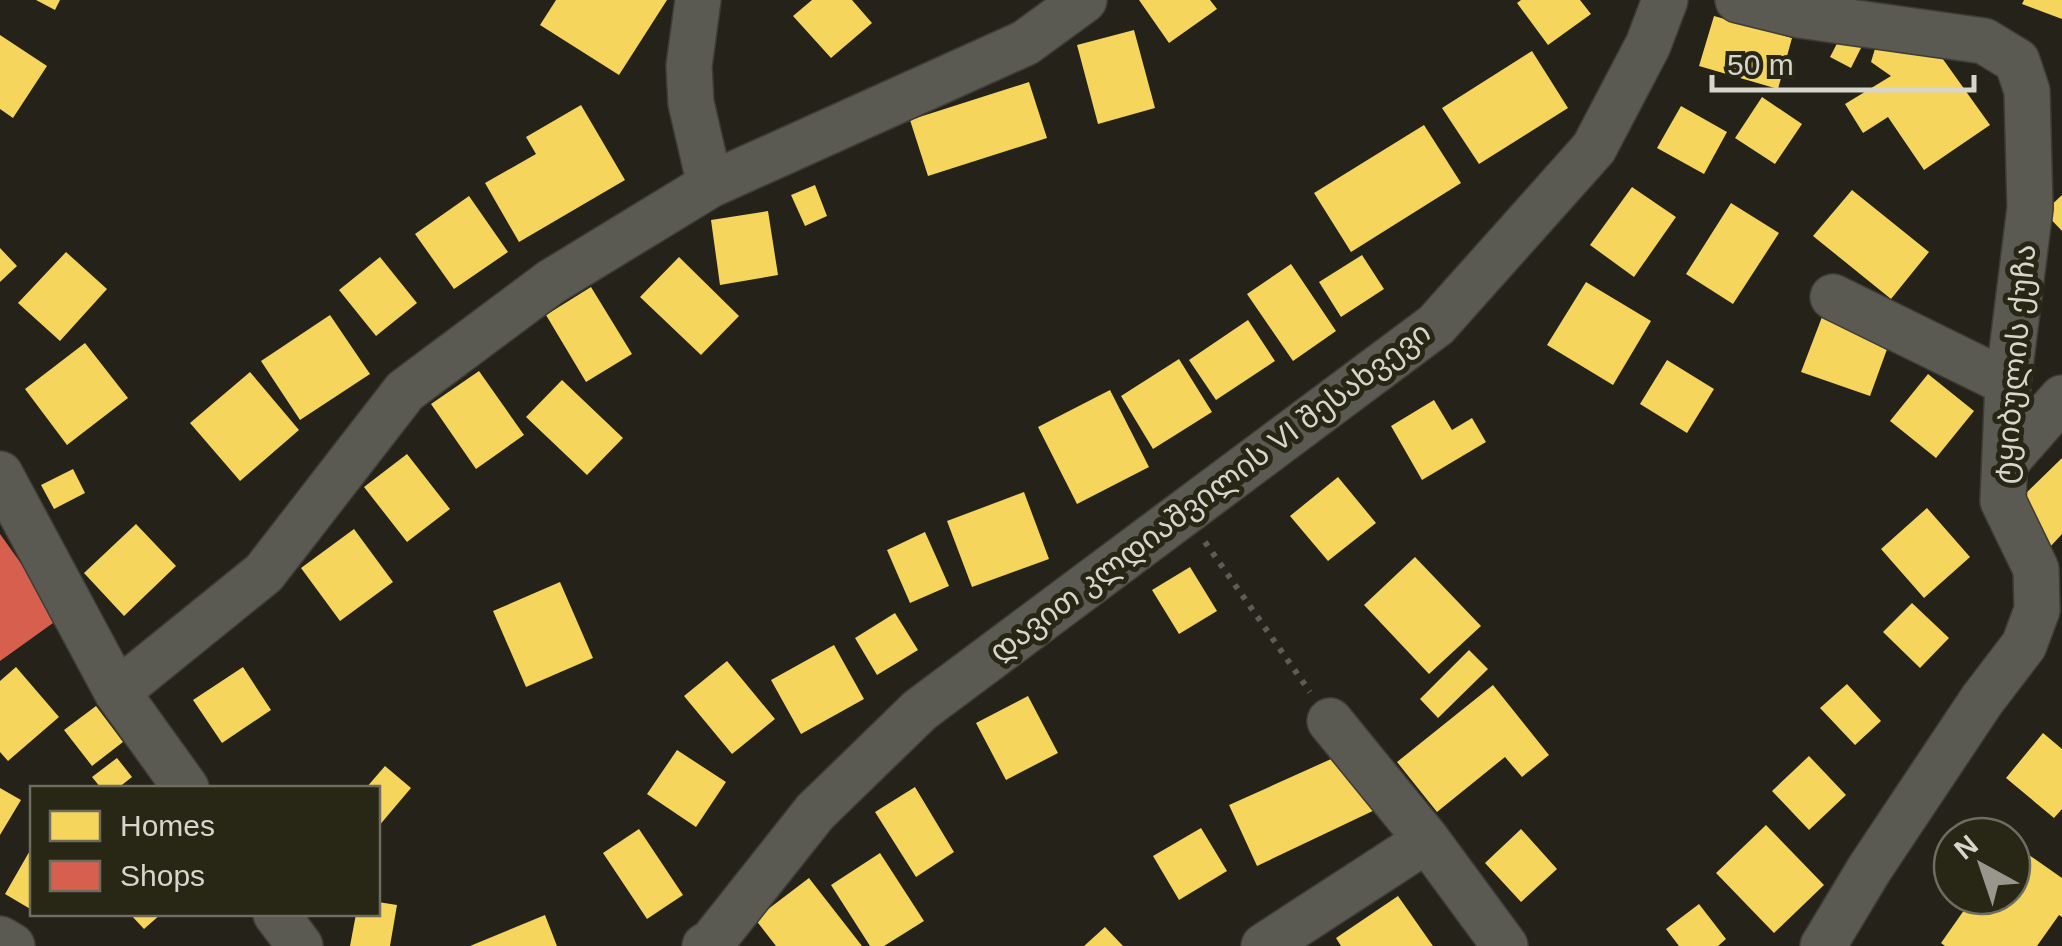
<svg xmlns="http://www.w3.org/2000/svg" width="2062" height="946" font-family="Arial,'Noto Sans Georgian',sans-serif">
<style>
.homes{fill:#f6d55c}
.shops{fill:#d6604d}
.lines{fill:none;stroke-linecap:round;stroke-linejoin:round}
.minor-casing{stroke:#3e3c35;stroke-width:48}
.path{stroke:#5d5c55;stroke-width:6;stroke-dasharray:5 8;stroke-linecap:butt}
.minor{stroke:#5a5952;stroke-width:45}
.labels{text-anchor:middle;stroke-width:10;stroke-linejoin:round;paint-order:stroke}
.street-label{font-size:30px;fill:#d8d6cc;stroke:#282615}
</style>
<rect width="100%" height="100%" fill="#242219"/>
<path class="homes" d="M36 0H60L55 10Z
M556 0H667L619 75 540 25Z
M812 0H852L872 23 831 58 793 16Z
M1139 0H1210L1217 9 1169 43Z
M1521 0H1580L1591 14 1548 45 1517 3Z
M2024 0H2062V19L2022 4Z
M1714 16 1792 38 1778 89 1699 66Z
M1134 30 1155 108 1098 124 1077 45Z
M1843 32 1864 42 1851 68 1830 57Z
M0 35 47 66 13 118 0 109Z
M1877 42 1935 48 1990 125 1924 170 1888 117 1863 133 1845 104 1891 76 1871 62Z
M1532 51 1568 108 1479 164 1442 108Z
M1029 82 1047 138 928 176 910 120Z
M1762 97 1802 124 1775 164 1735 138Z
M581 105 625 180 519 242 485 183 536 154 526 137Z
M1681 106 1727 132 1704 174 1657 148Z
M1424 125 1461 183 1351 252 1314 193Z
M815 185 827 216 805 226 791 195Z
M1632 187 1676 217 1634 277 1590 245Z
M1852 190 1929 252 1891 299 1813 236Z
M2062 195V231L2044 212Z
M469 196 508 252 454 289 415 234Z
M1731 203 1779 233 1733 304 1686 274Z
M768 211 778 275 720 285 711 220Z
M0 248 17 266 0 282Z
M66 252 107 289 60 341 18 303Z
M1362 255 1384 289 1341 317 1319 282Z
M380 257 417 303 376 336 339 290Z
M679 257 739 316 701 355 640 297Z
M1291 264 1336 331 1293 361 1247 294Z
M1586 282 1651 321 1613 385 1547 345Z
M591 287 632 354 586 382 546 315Z
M330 315 370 374 300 420 261 361Z
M1822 317 1890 341 1870 396 1801 372Z
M1248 320 1275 361 1216 400 1189 360Z
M85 343 128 398 67 445 25 389Z
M1179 359 1212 412 1153 449 1121 396Z
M1667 360 1714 389 1687 433 1640 404Z
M479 371 524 435 476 469 431 404Z
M250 372 299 430 240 481 190 423Z
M1928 374 1974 411 1936 458 1890 421Z
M562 380 623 438 587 475 526 417Z
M1110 390 1149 467 1077 504 1038 427Z
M1434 400 1452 430 1472 418 1486 442 1422 480 1391 426Z
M407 454 450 509 407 542 364 487Z
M2062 458V534L2049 548 2019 500Z
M73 469 85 493 54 509 41 485Z
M1338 477 1376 523 1328 561 1290 516Z
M1024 492 1049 559 972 587 947 521Z
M1927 508 1970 557 1924 598 1881 549Z
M136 524 176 566 124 616 84 573Z
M354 529 393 582 340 621 301 568Z
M925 532 949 586 910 603 887 550Z
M1415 557 1481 626 1429 674 1364 605Z
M1190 567 1217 611 1179 634 1152 590Z
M560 582 593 658 526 687 493 611Z
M1912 603 1949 638 1920 668 1883 632Z
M895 613 918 650 877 675 855 638Z
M834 645 864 699 801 734 771 680Z
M1469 650 1488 669 1438 718 1420 699Z
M727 661 775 719 732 754 684 696Z
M16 667 59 717 8 761 0 752V681Z
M243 667 271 710 222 743 193 700Z
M1847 684 1881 721 1855 745 1820 708Z
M1493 685 1549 755 1522 777 1505 757 1437 812 1397 762Z
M1028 696 1058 753 1006 780 976 723Z
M96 706 123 742 92 766 64 730Z
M2043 733 2062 749V809L2054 818 2006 778Z
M677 750 726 782 696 827 647 794Z
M1340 755 1377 809 1257 866 1229 805Z
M1809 756 1846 795 1809 830 1772 791Z
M117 758 132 777 118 788H101L92 777Z
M385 766 411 788 378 827V788H366Z
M915 787 954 852 916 877 875 812Z
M0 788 21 800 0 835Z
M1766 825 1824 885 1774 933 1716 873Z
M1201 828 1227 871 1179 900 1153 856Z
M639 829 683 895 647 919 603 853Z
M1521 829 1557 869 1521 902 1485 863Z
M2012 843 2062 878V917L2059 915 2037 946H1945L1941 943 1974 896H2012Z
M32 847V910L5 894Z
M880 853 924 921 884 946H870L831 885Z
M809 878 862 946H776L755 919Z
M1398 896 1433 946H1341L1336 938Z
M378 902 397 905 390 946H350L356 914H378Z
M1699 904 1726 939 1718 946H1679L1666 929Z
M130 914H161L144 929Z
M545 915 557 946H470Z
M1105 927 1123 946H1084Z"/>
<path class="shops" d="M0 534 60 618 0 661Z"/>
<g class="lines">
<defs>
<path id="minor" d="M698 0 689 66 691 103 710 185
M1738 0 1799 15 1984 41 2017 61 2027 91 2030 208 2008 383 2003 501 2036 569 2037 610 2024 645 1982 700 1870 868 1823 946
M1833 297 2008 383
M2005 463 2062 398
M0 474 117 692 186 788
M117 692 264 573 405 391 551 282 710 185 1025 43 1084 0
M1330 721 1427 840 1505 946
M276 914 300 946
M0 939 12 946
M705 946 712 942 815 812 920 710 1436 325 1594 148 1648 45 1665 0
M1264 946 1427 840"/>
</defs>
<use href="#minor" class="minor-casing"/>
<path class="path" d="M1205 542 1310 692"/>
<use href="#minor" class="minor"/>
</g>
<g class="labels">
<g class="street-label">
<text transform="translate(2015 364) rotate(-85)" y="10">ტყიბულის ქუჩა</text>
<text transform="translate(1210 492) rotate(-37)" y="10">დავით კლდიაშვილის VI შესახვევი</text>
</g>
</g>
<rect x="30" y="786" width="350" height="130" fill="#282615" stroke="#6e6c5e" stroke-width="2.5"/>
<rect x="50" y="811" width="50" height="30" fill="#f6d55c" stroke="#6e6c5e" stroke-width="2.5"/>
<text x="120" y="836" font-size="30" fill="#d8d6cc">Homes</text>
<rect x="50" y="861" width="50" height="30" fill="#d6604d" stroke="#6e6c5e" stroke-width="2.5"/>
<text x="120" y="886" font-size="30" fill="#d8d6cc">Shops</text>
<g transform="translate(1982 866) rotate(320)"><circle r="48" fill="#282615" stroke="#6e6c5e" stroke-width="2.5"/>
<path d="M0-8L18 38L0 25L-18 38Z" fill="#99978d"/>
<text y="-15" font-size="28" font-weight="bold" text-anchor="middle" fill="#d8d6cc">N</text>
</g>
<path d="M1712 75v15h262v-15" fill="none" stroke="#d8d6cc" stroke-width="5"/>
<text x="1727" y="75" font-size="30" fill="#d8d6cc" stroke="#282615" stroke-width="8" paint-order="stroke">50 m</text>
</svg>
